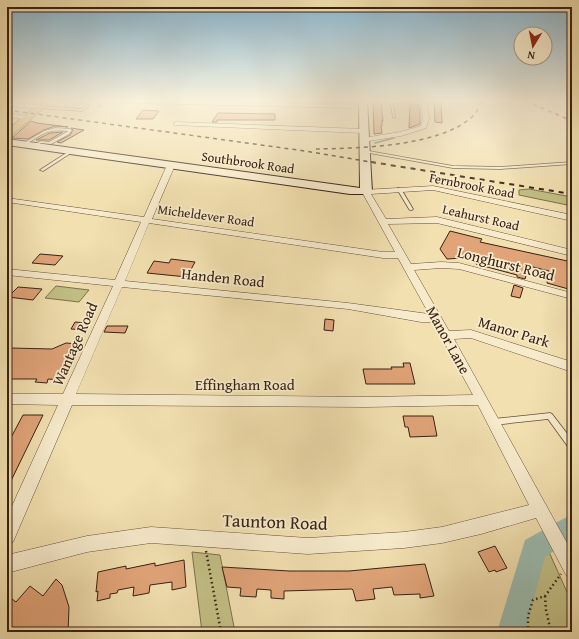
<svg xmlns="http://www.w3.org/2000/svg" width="579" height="639" font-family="'Gentium Book Plus',serif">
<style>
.green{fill:#c3c086;stroke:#7e704d}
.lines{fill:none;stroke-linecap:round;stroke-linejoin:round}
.stream{stroke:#747e72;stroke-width:1.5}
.river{fill:#9cbcb1;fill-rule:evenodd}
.building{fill:#e1a479;stroke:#382114}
.lane-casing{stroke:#66513b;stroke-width:1.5}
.street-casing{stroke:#66513b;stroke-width:1}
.secondary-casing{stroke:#382114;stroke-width:2}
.primary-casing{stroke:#382114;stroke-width:1}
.path{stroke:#382114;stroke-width:2.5;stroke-dasharray:1.5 3;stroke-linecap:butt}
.lane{fill:#f7ebcc;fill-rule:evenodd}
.street{fill:#f7ebcc;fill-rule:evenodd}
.secondary{fill:#f7ebcc;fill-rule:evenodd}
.primary{fill:#e9c078;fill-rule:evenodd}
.rail-far1{stroke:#382114;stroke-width:1.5;stroke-dasharray:4 4;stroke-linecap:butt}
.rail{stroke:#382114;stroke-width:2;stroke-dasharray:5 5;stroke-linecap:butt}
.labels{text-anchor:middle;stroke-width:3.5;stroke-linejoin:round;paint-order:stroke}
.far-street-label{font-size:13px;fill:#382114;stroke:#f7ebcc}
.street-label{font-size:15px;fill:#382114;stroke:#f7ebcc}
.near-street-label{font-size:18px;fill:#382114;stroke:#f7ebcc}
</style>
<rect width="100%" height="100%" fill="#f2e0b0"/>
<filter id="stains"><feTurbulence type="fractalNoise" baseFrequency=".005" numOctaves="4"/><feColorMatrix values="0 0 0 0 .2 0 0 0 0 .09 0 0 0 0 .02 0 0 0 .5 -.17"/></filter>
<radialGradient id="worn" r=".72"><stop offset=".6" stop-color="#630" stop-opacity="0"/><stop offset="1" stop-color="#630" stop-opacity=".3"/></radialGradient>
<path class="green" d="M529 189 572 197V206L519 195V190Z
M56 286 89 290 79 302 45 298Z
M192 552 220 555 235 632H202Z
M549 552 572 603V632H503L518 629 534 566 541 553Z"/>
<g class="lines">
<path class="stream" d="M375 143 394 138"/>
<path class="river" d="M572 514V539L545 557 525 632H497L525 540Z"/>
</g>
<path class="building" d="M373 101H381L383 121 382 120V126H381L382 133 374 134Z
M434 101H441L442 123 435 122Z
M410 105H418L420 111V124L409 128Z
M143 110 159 111 153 119H136Z
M218 113 275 114V120H217V122H212Z
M31 121 37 123 68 127 55 126 44 130 28 139 12 138Z
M71 128 84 130 61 143 57 142 70 135 73 130Z
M63 132 49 140H36L50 133Z
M450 231 482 239 480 242 572 262V290L547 283 549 271 529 266 525 279 517 277V275L476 264 479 257 447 259 440 249Z
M40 254 52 255 63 256 55 265 32 263Z
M171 259 195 262 187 277 147 273 154 261 169 263Z
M514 285 523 288 520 298 511 296Z
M18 287 42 289 33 300 8 297Z
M325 319 334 320 333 331 324 330Z
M75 322 87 323 84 330 71 329Z
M107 326H128L125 333 104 332Z
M66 343 79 344 61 380 48 379 47 383 35 382 37 379H7V352L10 348 52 349Z
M403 363H410L415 384H366L363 369H392L391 367H404Z
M23 415H43L7 489V445Z
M403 416H433L437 436 410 437 408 427H405Z
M495 546 507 568 496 572 495 570 489 572 478 552Z
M184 560 186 587 172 590V582L150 585 149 593 133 596 134 587 118 590 117 593 110 594V598L97 601 98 591 96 592 98 572 126 566V569L155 563V566Z
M425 564 434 596 420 598V594L394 595 392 587 373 589 375 599 356 601 353 590 352 589 284 591V599L271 598V590L257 589 256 597 240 596 241 588 227 587 222 567 289 571H349Z
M56 579 62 585 69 607 68 632H7V595L16 602 30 586 43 596Z"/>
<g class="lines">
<defs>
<path id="lane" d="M98 101H100L101 107 99 106Z
M390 101 425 102 426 103 425 104 393 103 395 117 394 118 393 117Z
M87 105 89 106 82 111 41 108 40 107 41 106 81 109Z
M55 128 70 129 72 130 69 134 51 144 41 143 35 146 33 145 41 141 49 142 67 132 68 131C46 129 43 134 25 145L22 144 44 131Z
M71 150 74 151 43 171 40 170Z
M363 150 453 166 500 167 572 162V164L500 169 453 168 364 152H363Z
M398 188 401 189 413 209 412 210H410L409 209 397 189Z
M550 413 552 414 572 440V449L569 448 548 419 493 425 491 424 490 422 491 420 493 419Z"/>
<path id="street" d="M131 101 353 104 356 106 353 108 134 103Z
M421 101H427L429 119 426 128 401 136 363 142 360 140 363 138 400 132 421 126 423 119Z
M7 102 41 105 44 107 41 109 7 106Z
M7 113 28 116 31 118 28 120 7 117Z
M176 122 363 129 366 131 363 133 174 125V123Z
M171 163 175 165 152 219 383 252H395L362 192 363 190 433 186 572 215V221L433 190 371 194 386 219 437 217 572 250V256L437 223 388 224 411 264 441 262 459 263 572 293V299L459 269 441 268 414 270 449 331 471 330 572 362V372L471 338 454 339 572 552V578L566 575 536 518 481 534 442 543 404 548 308 554 151 543 87 552 7 573V555L87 536 151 527 308 538 404 532 442 527 529 505 478 405 366 407 72 405 13 542 7 544V517L58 405 7 404V394H63L113 286 7 275V269L115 280 141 222 7 202V198L144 217 167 165ZM149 223 383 258H398L429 314 348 303 125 281ZM122 287 348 309 421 322H433L473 395 366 397 76 394Z"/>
<path id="secondary" d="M359 101H367L372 192 370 194H350L7 145V139L360 188Z"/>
<path id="primary" d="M43 101H52L10 137 7 138V130Z"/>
</defs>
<use href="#lane" class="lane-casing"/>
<use href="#street" class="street-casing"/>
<use href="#secondary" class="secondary-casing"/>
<use href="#primary" class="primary-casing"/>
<path class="path" d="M206 551 221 632
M545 596 546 610 551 632
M528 632V616L533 600 545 596 561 574"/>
<use href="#lane" class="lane"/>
<use href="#street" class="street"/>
<use href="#secondary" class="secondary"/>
<use href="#primary" class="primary"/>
<path class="rail-far1" d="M526 101 572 121
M7 110 305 151 377 163
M316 149C360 148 438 147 472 117 477 113 479 106 482 101"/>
<path class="rail" d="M371 162 572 194"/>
</g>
<linearGradient id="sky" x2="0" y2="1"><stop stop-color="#89b7d2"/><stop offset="0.53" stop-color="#f9f1db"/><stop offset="1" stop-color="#f9f1db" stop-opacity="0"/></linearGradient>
<rect width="579" height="190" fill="url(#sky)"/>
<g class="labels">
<g class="far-street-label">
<text transform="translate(248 162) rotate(8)" y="5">Southbrook Road</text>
<text transform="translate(472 185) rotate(11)" y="5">Fernbrook Road</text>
<text transform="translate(206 215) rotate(8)" y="5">Micheldever Road</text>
<text transform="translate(481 217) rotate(13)" y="5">Leahurst Road</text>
</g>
<g class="street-label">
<text transform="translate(506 264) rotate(14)" y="5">Longhurst Road</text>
<text transform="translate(223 278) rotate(6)" y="5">Handen Road</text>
<text transform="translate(514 332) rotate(17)" y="5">Manor Park</text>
<text transform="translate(448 340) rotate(61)" y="5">Manor Lane</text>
<text transform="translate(75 344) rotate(-66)" y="5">Wantage Road</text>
<text x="245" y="390">Effingham Road</text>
</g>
<g class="near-street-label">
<text transform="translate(275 522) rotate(2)" y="6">Taunton Road</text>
</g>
</g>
<rect width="579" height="639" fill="none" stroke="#f2e0b0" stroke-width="24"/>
<rect x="8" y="8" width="563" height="623" fill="none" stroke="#382114" stroke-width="2"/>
<rect x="12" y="12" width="555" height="615" fill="none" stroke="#382114"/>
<g transform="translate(533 46) rotate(190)"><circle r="19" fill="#f7ebcc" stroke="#ab9a82"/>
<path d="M0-3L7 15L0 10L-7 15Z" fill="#8f2418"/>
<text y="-6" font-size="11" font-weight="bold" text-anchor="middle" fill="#382114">N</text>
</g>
<rect width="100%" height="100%" filter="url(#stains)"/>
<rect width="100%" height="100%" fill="url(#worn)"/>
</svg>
